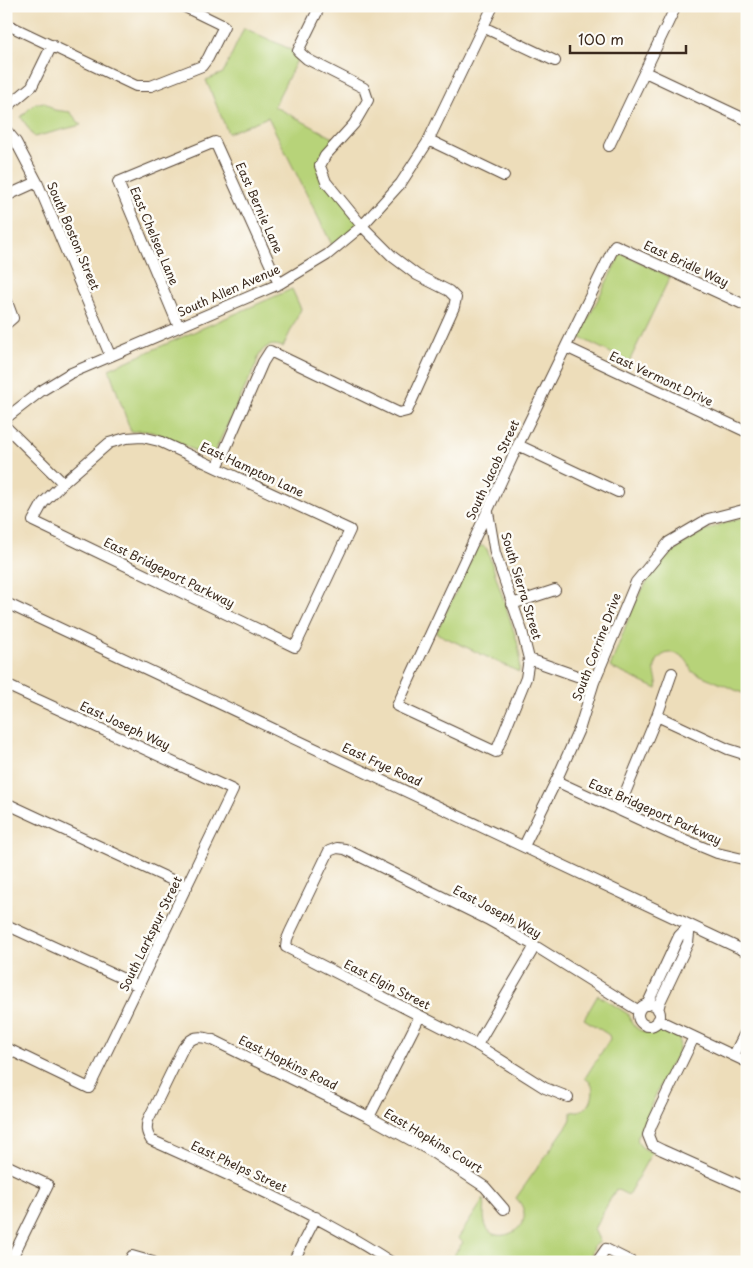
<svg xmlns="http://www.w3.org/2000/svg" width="753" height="1268" font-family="'Playpen Sans',sans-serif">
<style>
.green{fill:#b7d379;stroke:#797e4c}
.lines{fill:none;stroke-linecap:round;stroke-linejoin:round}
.minor-casing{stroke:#564535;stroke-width:12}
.minor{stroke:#fff;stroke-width:10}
.labels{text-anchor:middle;stroke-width:5;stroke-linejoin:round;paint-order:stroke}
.street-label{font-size:12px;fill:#3b2a1e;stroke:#fdfcf7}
</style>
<rect width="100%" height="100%" fill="#fdfcf7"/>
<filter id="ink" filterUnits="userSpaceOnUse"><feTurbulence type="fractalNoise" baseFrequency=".02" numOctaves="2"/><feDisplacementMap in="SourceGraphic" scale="10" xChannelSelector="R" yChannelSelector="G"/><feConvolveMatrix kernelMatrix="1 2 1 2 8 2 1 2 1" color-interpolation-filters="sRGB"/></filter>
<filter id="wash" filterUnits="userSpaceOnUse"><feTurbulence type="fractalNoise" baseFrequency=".0096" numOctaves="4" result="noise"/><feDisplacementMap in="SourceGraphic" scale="20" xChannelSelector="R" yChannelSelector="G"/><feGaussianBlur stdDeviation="1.12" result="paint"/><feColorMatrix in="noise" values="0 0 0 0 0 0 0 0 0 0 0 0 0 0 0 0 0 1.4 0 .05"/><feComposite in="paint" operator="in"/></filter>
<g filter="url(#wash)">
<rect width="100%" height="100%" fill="#edddba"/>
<path class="green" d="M244 28 290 49 297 60 274 106 339 141 320 166 362 226 334 249 268 117 228 133 206 80 223 73Z
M44 102 54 110 70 112 81 125 34 137 21 117 34 104Z
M621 253 670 277 629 362 579 337Z
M292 289 301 309 283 347C267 341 259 351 256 365L213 455 205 456C183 446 156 426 131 432L109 369Z
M747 517V695L691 671C688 651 661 645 655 666 653 674 659 681 657 689L610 667C622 638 631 605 649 579 671 546 708 525 747 517Z
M479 546H483L487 549 517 641 520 656 519 672 436 633 476 550Z
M598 995 628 1014 632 1024 639 1030 646 1032 662 1030 679 1038C681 1047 677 1059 670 1065L651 1105C651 1122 620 1142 652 1152L628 1195 616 1189 594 1229 600 1242 594 1246 589 1262H449L463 1242 458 1238 484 1199C486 1208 482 1216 486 1226 495 1249 543 1226 516 1198L569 1123 571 1119V1112C576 1112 583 1110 587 1107 592 1103 595 1090 591 1084 590 1081 587 1080 585 1078L610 1039 609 1035 584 1019Z"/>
</g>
<g filter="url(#ink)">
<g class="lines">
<defs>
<path id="minor" d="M6 24 136 86H151L202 66 208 58 224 26 183 6
M483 27 555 61
M645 72 747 120
M6 108 32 86 52 45
M6 130 16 142 37 182 110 355
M429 140 504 176
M609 146 676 6
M6 196 37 182
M6 299 13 318 6 324
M179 327 118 182 215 142 279 284
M566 347 747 432
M6 418 41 391 69 374 279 284 327 255 362 226 401 183 427 143 493 6
M6 427 63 483
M142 437 159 441 350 530 295 647 33 521 43 503 63 483 109 443 126 438Z
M518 445 618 492
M217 468 263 362 270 351 399 413 407 411 454 307 456 298 449 291 417 275 393 257 362 226 326 182 320 166 325 156 354 124 368 100 364 88 307 59 298 51 320 6
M488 512 495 553 522 631 529 659 526 678 496 752 397 706 518 445 615 245 747 306
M6 603 747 952
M512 604 555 590
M529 659 594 682
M6 685 233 790 89 1088 6 1048
M657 716 728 749 747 755
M556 781 671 834 717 853 747 860
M6 803 187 887
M618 810 657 716 672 673
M524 846 556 781 580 727 594 682 636 582 669 542 708 519 747 509
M6 925 139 986
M638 1015a11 11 0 1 1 22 0a11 11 0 1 1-22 0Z
M647 1005 679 936 690 925
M658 1010 660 1002 688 943 690 925
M658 1020 747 1062
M694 1037 652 1124 648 1135 652 1145 662 1150 747 1188
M477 1045 535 946
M734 1055 747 1029
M568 1097 545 1088 477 1045 286 947 287 939 290 932 329 851 337 848 345 849 487 919 535 946 639 1011
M369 1117 420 1016
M6 1165 48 1185 10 1262
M129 1262 132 1256 153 1262
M293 1262 316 1217
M391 1262C316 1213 233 1177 151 1140 146 1132 146 1128 148 1120L183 1048C192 1036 199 1035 213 1040L369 1117 429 1150 485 1187 504 1209
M597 1262 606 1249 632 1262"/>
</defs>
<use href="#minor" class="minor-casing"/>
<use href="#minor" class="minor"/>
</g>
</g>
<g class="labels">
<g class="street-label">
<text transform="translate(259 208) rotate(66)" y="4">East Bernie Lane</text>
<text transform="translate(73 236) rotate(67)" y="4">South Boston Street</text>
<text transform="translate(154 236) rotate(67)" y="4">East Chelsea Lane</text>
<text transform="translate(686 264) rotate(25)" y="4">East Bridle Way</text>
<text transform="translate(229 291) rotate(-24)" y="4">South Allen Avenue</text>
<text transform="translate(661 379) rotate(25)" y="4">East Vermont Drive</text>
<text transform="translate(252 470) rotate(25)" y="4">East Hampton Lane</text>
<text transform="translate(493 470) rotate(-65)" y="4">South Jacob Street</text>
<text transform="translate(169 573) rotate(26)" y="4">East Bridgeport Parkway</text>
<text transform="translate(521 586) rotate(73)" y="4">South Sierra Street</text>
<text transform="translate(597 647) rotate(-69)" y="4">South Corrine Drive</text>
<text transform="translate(125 726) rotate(25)" y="4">East Joseph Way</text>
<text transform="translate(382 765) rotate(25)" y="4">East Frye Road</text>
<text transform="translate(655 812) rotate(24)" y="4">East Bridgeport Parkway</text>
<text transform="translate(497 912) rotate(28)" y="4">East Joseph Way</text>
<text transform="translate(151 934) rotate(-64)" y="4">South Larkspur Street</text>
<text transform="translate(387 985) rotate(27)" y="4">East Elgin Street</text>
<text transform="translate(288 1063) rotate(26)" y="4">East Hopkins Road</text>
<text transform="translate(433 1141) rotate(31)" y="4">East Hopkins Court</text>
<text transform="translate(239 1167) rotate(25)" y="4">East Phelps Street</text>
</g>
</g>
<rect width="753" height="1268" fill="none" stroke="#fdfcf7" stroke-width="25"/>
<path d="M570 45v8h116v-8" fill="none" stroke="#3b2a1e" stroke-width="2.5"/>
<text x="578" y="45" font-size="15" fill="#3b2a1e" stroke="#fdfcf7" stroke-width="4" paint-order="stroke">100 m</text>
</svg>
